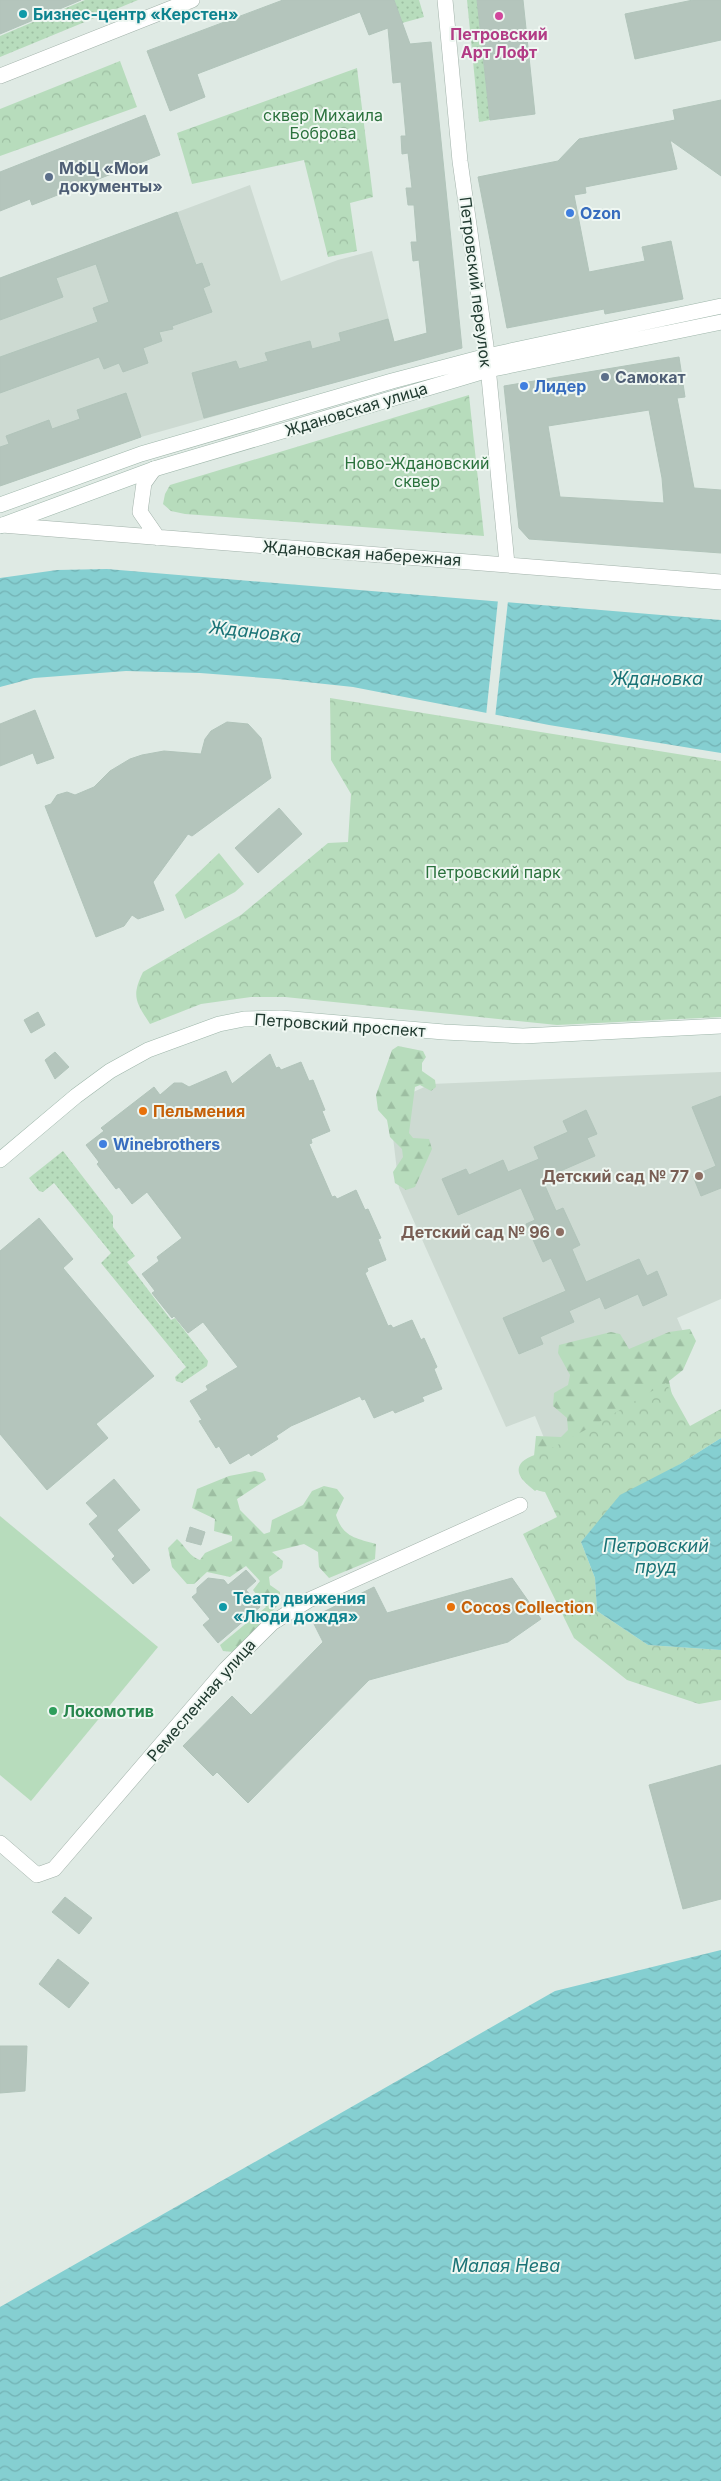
<svg xmlns="http://www.w3.org/2000/svg" width="721" height="2481" font-family="Inter,sans-serif">
<style>
.built{fill:#cddad2}
.grass{fill:url(#grass-dots)}
.forest{fill:url(#forest-firs)}
.park{fill:url(#park-crowns)}
.pitch{fill:#b7dcbc}
.water{fill:url(#water-waves)}
.pier{fill:#dfeae4}
.building{fill:#b4c5bc;stroke:#b1c4ba;fill-rule:evenodd}
.lines{fill:none;stroke-linecap:round;stroke-linejoin:round}
.street-casing{stroke:#a2b2aa;stroke-width:16}
.secondary-casing{stroke:#9eb6aa;stroke-width:16}
.street{stroke:#fff;stroke-width:15}
.secondary{stroke:#fff;stroke-width:15}
.culture-dot{fill:#0f9aa8;stroke:#eff7f2;stroke-width:2}
.hotel-dot{fill:#d1479c;stroke:#eff7f2;stroke-width:2}
.service-dot{fill:#5c6f8a;stroke:#eff7f2;stroke-width:2}
.shop-dot{fill:#3f7fe0;stroke:#eff7f2;stroke-width:2}
.food-dot{fill:#e8710a;stroke:#eff7f2;stroke-width:2}
.education-dot{fill:#8d6e63;stroke:#eff7f2;stroke-width:2}
.leisure-dot{fill:#2e9e5b;stroke:#eff7f2;stroke-width:2}
.labels{text-anchor:middle;stroke-width:4;stroke-linejoin:round;paint-order:stroke}
.culture-label{font-size:16px;font-weight:bold;fill:#0d838f;stroke:#eff7f2;text-anchor:start}
.hotel-label{font-size:16px;font-weight:bold;fill:#b23c85;stroke:#eff7f2}
.park-label{font-size:16px;fill:#2a713c;stroke:#eff7f2}
.service-label{font-size:16px;font-weight:bold;fill:#4e5e75;stroke:#eff7f2;text-anchor:start}
.shop-label{font-size:16px;font-weight:bold;fill:#366cbe;stroke:#eff7f2;text-anchor:start}
.street-label{font-size:16px;fill:#203a30;stroke:#eff7f2}
.food-label{font-size:16px;font-weight:bold;fill:#c56008;stroke:#eff7f2;text-anchor:start}
.education-label{font-size:16px;font-weight:bold;fill:#785e54;stroke:#eff7f2;text-anchor:end}
.leisure-label{font-size:16px;font-weight:bold;fill:#27864d;stroke:#eff7f2;text-anchor:start}
.water-label{font-size:18px;font-style:italic;fill:#1a7376;stroke:#eff7f2}
</style>
<defs>
<pattern id="grass-dots" width="8" height="8" patternUnits="userSpaceOnUse" patternTransform="scale(1.25)"><rect width="8" height="8" fill="#b7dcbc"/><path d="M2 2h.1M6 6h.1" fill="none" stroke="#9dbea2" stroke-width="1.8" stroke-linecap="round"/></pattern>
<pattern id="forest-firs" width="22" height="20" patternUnits="userSpaceOnUse" patternTransform="scale(1.25)"><rect width="22" height="20" fill="#b7dcbc"/><path d="M5 1l3.5 6h-7zM16 11l3.5 6h-7z" fill="#9dbea2"/></pattern>
<pattern id="park-crowns" width="20" height="18" patternUnits="userSpaceOnUse" patternTransform="scale(1.25)"><rect width="20" height="18" fill="#b7dcbc"/><path d="M2 6a3 3 0 1 1 6 0M12 15a3 3 0 1 1 6 0" fill="none" stroke="#9dbea2"/></pattern>
<pattern id="water-waves" width="16" height="10" patternUnits="userSpaceOnUse" patternTransform="scale(1.25)"><rect width="16" height="10" fill="#85cfd1"/><path d="M0 5q4-4 8 0t8 0" fill="none" stroke="#73b2b4"/></pattern>
</defs>
<rect width="100%" height="100%" fill="#dfeae4"/>
<path class="built" d="M250 185 281 281 338 260 372 251 400 364 141 437 0 486V278Z
M721 1072V1299L677 1318 691 1350 549 1450 535 1416 506 1427 399 1188 389 1103 431 1084Z"/>
<path class="grass" d="M85 0H138L0 57V36Z
M394 0H419L424 17 402 23Z
M467 0H477L490 120 479 122Z
M63 1151 113 1216V1227L135 1256 127 1262 171 1320 175 1318 208 1361 207 1366 182 1383 176 1381 175 1377 186 1367 101 1263 111 1253 54 1183 43 1192 39 1191 29 1178Z"/>
<path class="forest" d="M398 1046 423 1051 426 1057 422 1063V1071L435 1080 436 1087 431 1091 420 1085 415 1087 409 1133 413 1138 429 1139 432 1149 415 1187 406 1190 395 1183 393 1172 403 1157 402 1149 390 1137 387 1120 378 1110 376 1095 392 1050Z
M690 1329 696 1341 683 1370 669 1381 672 1395 535 1491C518 1478 512 1466 534 1456L536 1436 561 1437 568 1430 567 1418 553 1406 554 1393 568 1385 570 1375 558 1353 559 1345 611 1332 620 1334 629 1349 669 1332Z
M255 1471 263 1473 266 1480 237 1499 240 1510 264 1534 270 1532 272 1520 303 1505 312 1491 324 1486 337 1489 344 1498 336 1515C343 1537 355 1538 376 1544L375 1559 329 1578 319 1567 318 1552 304 1544 272 1552 283 1561 282 1568 269 1577 270 1585 280 1592V1603L233 1652 223 1651 220 1645 266 1607 253 1590 260 1581 246 1566 230 1577 207 1572 194 1584H187L172 1567 168 1548 177 1539C185 1546 190 1557 200 1560L205 1553 232 1541V1536L214 1531 215 1519 192 1508 197 1489 229 1476Z"/>
<path class="park" d="M120 61 137 107 0 156V109Z
M357 68 373 197 350 203 357 251 328 257 304 160 192 184 177 133Z
M469 395 484 536 185 514 171 511 163 504 165 494 170 485Z
M330 698 721 761V1017L557 1025 285 997H251L201 1004 150 1024C136 1002 131 997 143 972L241 915 328 843 348 842 351 794 331 760Z
M219 853 244 884 235 892 185 919 175 895Z
M666 1383 690 1426 721 1409V1438L680 1464 594 1527 581 1542 595 1578 597 1611 648 1645 721 1650V1700L699 1704 627 1680 574 1638 523 1534 557 1517 545 1492C533 1491 510 1475 522 1462 528 1456 542 1453 550 1449 589 1429 628 1405 666 1383Z"/>
<path class="pitch" d="M0 1516 158 1647 31 1801 0 1775Z"/>
<path class="water" d="M107 569 721 620V753L549 725 353 687 278 679 200 673 126 671 34 678 0 687V578L57 570Z
M721 1438V1650L648 1645 597 1611 595 1578 581 1542 620 1495 680 1464Z
M721 1950V2481H0V2307L555 1991Z"/>
<path class="pier" d="M498 600 508 601 495 718 486 716Z"/>
<path class="building" d="M0 0H81L0 34Z
M283 0H394L410 44 431 42 462 348 204 418 192 373 236 361 239 369 268 361 265 353 310 341 312 349 341 341 339 333 388 319 394 342 427 333 419 260 413 261 411 242H417L414 205H408L406 188H412L408 153 402 154 401 136H406L401 82 393 83 388 28 369 35 360 12 197 74 205 97 170 111 147 51Z
M477 0H523L535 114 490 120Z
M693 0H721V40L635 59 625 14Z
M721 100V176L670 140 677 169 585 187 586 193 574 195 589 272 645 261 642 247 671 241 683 299 605 314 604 309 507 328 478 177 558 161 579 139 675 120 673 110Z
M145 115 160 155 32 205 30 199 0 211V172Z
M177 212 196 265 202 263 210 285 203 288 212 312 172 326 173 329 159 332 162 341 143 348 148 363 123 372 119 363 104 369 99 357 0 393V357L98 322 93 308 109 302 96 264 56 278 63 297 0 320V278Z
M679 357 685 397 677 398 694 488 721 490V553L529 539 519 528 504 386ZM649 410 662 478 664 503 560 497 548 426Z
M126 393 141 437 0 486V447L9 444 6 436 49 420 52 429 80 419 77 410Z
M35 710 54 758 37 764 33 753 0 766V724Z
M227 722 248 724 261 738 271 778 192 836 188 834 153 882 164 910 138 919 132 915 124 926 96 937 45 806 51 804 57 795 67 792 75 795 94 787 110 771 130 759 142 755 164 751 201 754 205 739 211 731Z
M279 808 302 834 258 873 235 848Z
M38 1012 45 1025 31 1033 24 1020Z
M55 1052 69 1067 55 1079 45 1060Z
M270 1054 276 1068 279 1067 281 1070 301 1062 309 1081 313 1080 325 1110 322 1111 330 1131 311 1139 312 1143 309 1144 332 1197 335 1196 337 1199 356 1190 365 1210 368 1209 381 1238 378 1239 386 1260 367 1268 368 1271 365 1273 388 1326 391 1325 393 1328 412 1320 421 1340 424 1338 437 1367 434 1369 442 1389 422 1397 424 1401 395 1413 393 1410 374 1418 365 1399 362 1400 360 1396 291 1426 276 1436 278 1439 251 1456 249 1453 230 1464 219 1446 216 1448 199 1421 202 1420 190 1401 208 1390 206 1386 238 1367 203 1322 188 1333 174 1316 172 1318 152 1293 155 1291 142 1274 159 1261 157 1257 182 1238 147 1192 132 1204 119 1187 116 1189 97 1164 99 1162 86 1145 104 1131 101 1128 154 1087 160 1095 174 1083H182L189 1087 226 1071 232 1084Z
M721 1096V1188L701 1196 693 1176 716 1166 692 1107Z
M586 1110 597 1134 587 1138 595 1156 542 1179 556 1211 563 1208 580 1245 572 1249 586 1282 639 1259 647 1276 657 1271 667 1295 643 1306 638 1294 605 1309 600 1297 569 1311 574 1322 540 1337 543 1344 519 1354 503 1318 566 1291 551 1258 543 1262 526 1224 535 1220 521 1188 458 1215 442 1179 466 1169 469 1175 503 1160 508 1172 539 1159 534 1147 568 1132 563 1121Z
M39 1218 73 1259 63 1268 154 1376 96 1424 108 1438 47 1490 0 1434V1251Z
M114 1479 140 1510 117 1530 150 1570 133 1584 112 1559 115 1556 89 1524 98 1516 86 1503Z
M190 1527 205 1532 201 1545 186 1541Z
M246 1570 256 1581 246 1590 260 1607 218 1643 203 1625 210 1619 192 1597 197 1593V1588L208 1578 224 1580 228 1585Z
M512 1578 541 1619 508 1642 369 1680 248 1803 217 1772 213 1776 183 1746 232 1696 251 1715 323 1642 311 1618 374 1587 387 1613Z
M721 1765V1899L683 1909 649 1785Z
M65 1897 92 1918 79 1934 52 1912Z
M58 1959 89 1983 69 2008 39 1984Z
M0 2046H27L25 2091 0 2093Z"/>
<g class="lines">
<defs>
<path id="street" d="M445 0 460 161 486 346 507 564
M0 76 192 0
M154 469 144 483 140 512 158 538
M2 525 721 582
M0 1843 37 1875 54 1869 226 1669 272 1623 309 1600 520 1505"/>
<path id="secondary" d="M0 505 141 454 392 381 487 356 721 306
M0 526 154 469 458 379 488 370 721 322
M0 1160 76 1096 110 1071 148 1050 219 1024 244 1019 281 1018 444 1032 523 1036 721 1026"/>
</defs>
<use href="#street" class="street-casing"/>
<use href="#secondary" class="secondary-casing"/>
<use href="#street" class="street"/>
<use href="#secondary" class="secondary"/>
</g>
<g class="culture-dot">
<circle cx="23" cy="14" r="5"/>
<circle cx="223" cy="1607" r="5"/>
</g>
<circle class="hotel-dot" cx="499" cy="16" r="5"/>
<g class="service-dot">
<circle cx="49" cy="177" r="5"/>
<circle cx="605" cy="377" r="5"/>
</g>
<g class="shop-dot">
<circle cx="570" cy="213" r="5"/>
<circle cx="524" cy="386" r="5"/>
<circle cx="103" cy="1144" r="5"/>
</g>
<g class="food-dot">
<circle cx="143" cy="1111" r="5"/>
<circle cx="451" cy="1607" r="5"/>
</g>
<g class="education-dot">
<circle cx="699" cy="1176" r="5"/>
<circle cx="560" cy="1232" r="5"/>
</g>
<circle class="leisure-dot" cx="53" cy="1711" r="5"/>
<g class="labels">
<g class="culture-label">
<text x="33" y="20">Бизнес-центр «Керстен»</text>
<text x="233" y="1604">Театр движения<tspan x="233" dy="18">«Люди дождя»</tspan></text>
</g>
<g class="hotel-label">
<text x="499" y="40">Петровский<tspan x="499" dy="18">Арт Лофт</tspan></text>
</g>
<g class="park-label">
<text x="323" y="121">сквер Михаила<tspan x="323" dy="18">Боброва</tspan></text>
<text x="417" y="469">Ново-Ждановский<tspan x="417" dy="18">сквер</tspan></text>
<text x="493" y="878">Петровский парк</text>
</g>
<g class="service-label">
<text x="59" y="174">МФЦ «Мои<tspan x="59" dy="18">документы»</tspan></text>
<text x="615" y="383">Самокат</text>
</g>
<g class="shop-label">
<text x="580" y="219">Ozon</text>
<text x="534" y="392">Лидер</text>
<text x="113" y="1150">Winebrothers</text>
</g>
<g class="street-label">
<text transform="translate(476 282) rotate(83)" y="6">Петровский переулок</text>
<text transform="translate(356 409) rotate(-17)" y="6">Ждановская улица</text>
<text transform="translate(362 553) rotate(4)" y="6">Ждановская набережная</text>
<text transform="translate(340 1025) rotate(4)" y="6">Петровский проспект</text>
<text transform="translate(201 1700) rotate(-49)" y="6">Ремесленная улица</text>
</g>
<g class="food-label">
<text x="153" y="1117">Пельмения</text>
<text x="461" y="1613">Cocos Collection</text>
</g>
<g class="education-label">
<text x="689" y="1182">Детский сад № 77</text>
<text x="550" y="1238">Детский сад № 96</text>
</g>
<g class="leisure-label">
<text x="63" y="1717">Локомотив</text>
</g>
<g class="water-label">
<text transform="translate(255 632) rotate(6)" y="6">Ждановка</text>
<text x="657" y="685">Ждановка</text>
<text x="656" y="1552">Петровский<tspan x="656" dy="21">пруд</tspan></text>
<text x="506" y="2272">Малая Нева</text>
</g>
</g>
</svg>
